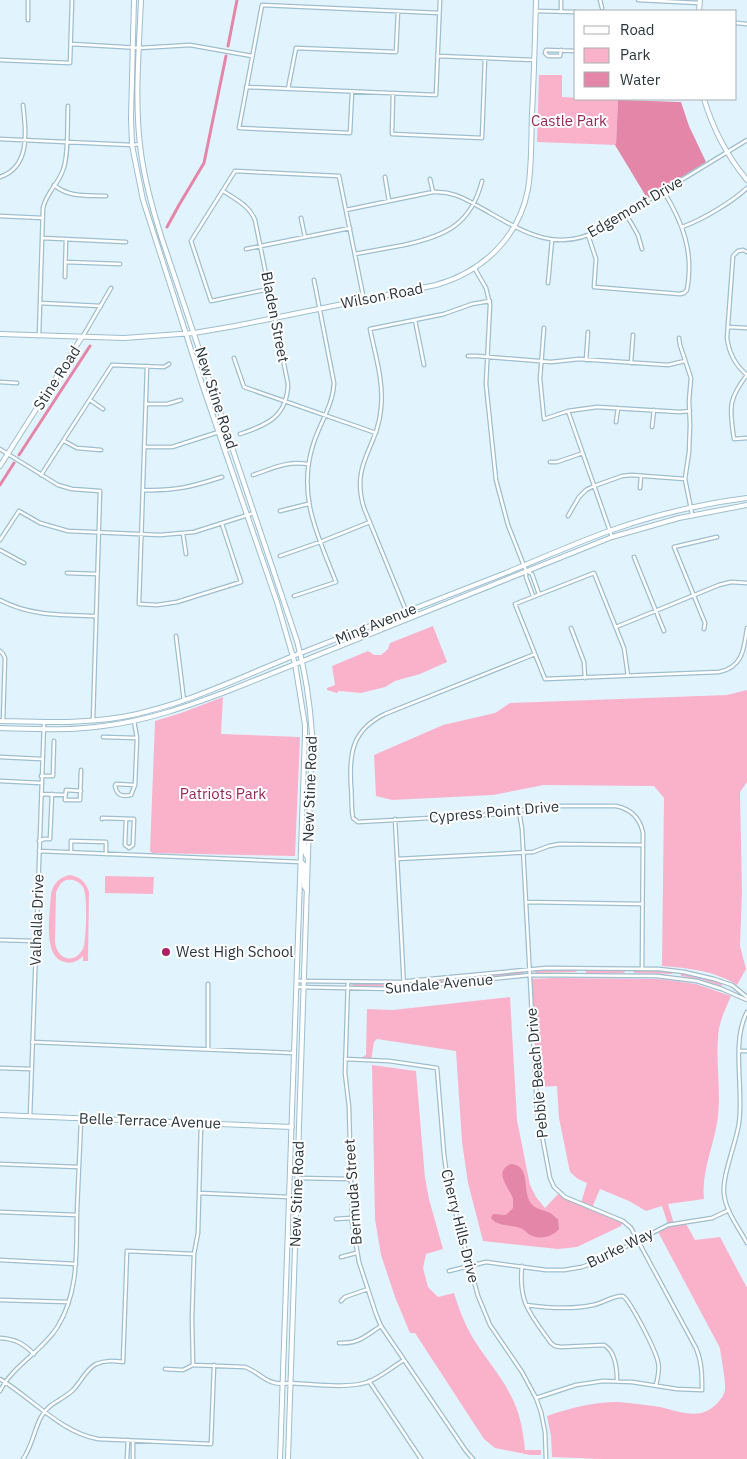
<svg xmlns="http://www.w3.org/2000/svg" width="747" height="1459" font-family="'IBM Plex Sans',sans-serif">
<style>
.green{fill:#fab2ca;fill-rule:evenodd}
.water{fill:#e386a8}
.lines{fill:none;stroke-linecap:round;stroke-linejoin:round}
.canal{stroke:#e386a8;stroke-width:3}
.street-casing{stroke:#9ebdcd;stroke-width:5}
.secondary-casing{stroke:#9ebdcd;stroke-width:6}
.street{stroke:#fff;stroke-width:2.5}
.secondary{stroke:#fff;stroke-width:4}
.poi-dot{fill:#ab2164;stroke:#fff;stroke-width:2}
.labels{text-anchor:middle;stroke-width:4;stroke-linejoin:round;paint-order:stroke}
.park-label{font-size:15px;fill:#942758;stroke:#fff}
.street-label{font-size:15px;fill:#29353c;stroke:#fff}
.poi-label{font-size:15px;fill:#29353c;stroke:#fff;text-anchor:start}
</style>
<rect width="100%" height="100%" fill="#e1f4fe"/>
<path class="green" d="M539 75H562V97L618 100 616 145 537 142Z
M433 626 447 662 420 674 395 681 385 687 361 693 339 691 337 693 327 690V688L335 685 332 666 368 651 374 655H381L388 649 390 643Z
M747 690V782L740 792 742 891 740 946 746 969 737 985C716 971 687 968 662 966L664 798 654 786 544 785 493 795 392 800 376 796 374 755 443 725 495 713 510 703 727 695Z
M223 697 221 734 300 737 295 856 152 853 150 851 155 721 181 713Z
M70 875C80 877 86 882 89 892L88 961H83V956C78 961 72 964 65 962 42 958 50 912 51 894 53 884 59 877 70 875ZM66 880C73 879 79 881 83 887 88 895 86 935 84 946 77 965 57 961 55 942L56 892 61 883Z
M105 876 154 877 153 894 105 893Z
M552 969H576L577 971 576 972 536 973 534 971 535 970Z
M585 970H624L625 972 623 973H586Z
M633 970 672 971 673 973 672 974 634 973Z
M524 971V974L457 981 456 980 457 978Z
M681 973 705 977 723 983 721 986 703 980 681 976Z
M556 978 658 979 677 981 696 984 731 996C725 1010 718 1024 718 1039 716 1065 721 1091 718 1116 715 1144 701 1170 704 1199L668 1204 674 1224 685 1222 695 1240 720 1237 747 1288V1459H602L552 1457 551 1436 547 1416C570 1408 594 1402 618 1402 632 1403 646 1405 660 1407 673 1410 688 1416 701 1413 711 1411 723 1400 725 1390 726 1382 721 1357 720 1348L657 1230 668 1225 662 1206 646 1211 629 1201 600 1189 592 1208 623 1221 621 1226 577 1247 558 1249 483 1241 468 1183 462 1142 456 1051 377 1039 374 1042 371 1060 359 1059 366 1055 367 1009 393 1010 510 997 517 1120 530 1185 536 1197 545 1208 559 1193 581 1203 587 1183 578 1179 570 1172 559 1118 557 1086 538 1087 531 979Z
M447 979 448 982 410 986 408 985 409 983Z
M354 984H398L400 985 398 987H353L352 985Z
M372 1065 416 1071 425 1178 429 1199 443 1249 426 1254 423 1268 428 1287 438 1297 454 1293C459 1310 466 1327 476 1343 487 1360 501 1376 510 1394 520 1412 523 1430 525 1450H541V1455H530L495 1448 484 1439 415 1333H410L395 1297 381 1255 375 1219Z"/>
<path class="water" d="M618 100 681 102 689 126 706 162 647 198 615 145 616 144Z
M511 1164C530 1166 523 1186 529 1200 533 1210 544 1209 552 1214 553 1215 557 1219 558 1219L559 1229C552 1237 540 1240 530 1235 527 1233 524 1229 520 1228 510 1224 498 1227 491 1218L493 1214 506 1215 513 1208C513 1207 513 1201 513 1199 510 1188 492 1172 511 1164Z"/>
<g class="lines">
<path class="canal" d="M228 46 237 0
M167 227 179 205 204 163 226 56
M19 455 90 346
M0 485 14 463"/>
<defs>
<path id="street" d="M600 0 602 8
M638 0 699 3
M536 11 576 12
M561 12V0
M28 20V0
M736 23 747 24
M71 44 140 48 190 45 252 56
M561 50 560 56H548L545 53 546 50 576 51
M438 56 534 60
M0 60 70 63 72 0
M246 87 436 95 440 0
M288 89 296 48 396 52 398 11
M352 92 350 133 239 128 262 5 439 13
M393 93 392 134 482 138 485 58
M0 139 132 145 140 144
M0 177C31 167 26 130 23 105
M385 177 389 201
M430 179 433 192
M54 185C69 198 88 195 106 196
M223 191C235 199 249 205 255 220L288 384C287 417 267 425 240 434
M346 210 433 192C450 191 462 197 476 205 518 228 553 256 601 229L747 140
M626 214 638 235 642 249
M0 216 43 218
M301 218 305 237
M682 227C702 220 732 202 747 188
M588 235 596 259 594 287 680 294 684 293 687 290C694 252 683 223 664 192
M42 238 126 242
M246 249 350 228
M747 252 743 250 738 251 733 256 727 338C729 353 735 365 747 375
M355 254C372 251 388 248 404 245 445 236 471 225 482 181
M65 262 120 264
M475 269 486 288 490 305 486 384 496 480 508 525 526 571V577L533 596
M65 277 66 239
M548 283 552 240
M269 289 211 301 191 241 235 171 339 176 364 300
M40 303 101 306
M415 320 424 365
M728 327 747 328
M544 328 540 379 544 419 568 411 597 407 680 412 690 411
M39 336 43 208C47 191 58 185 63 170 69 155 67 123 68 106
M83 336 111 288
M679 338 680 345 691 378 689 401 690 425 689 452 685 479 692 514
M468 356H477L551 362 579 359 668 365 685 361
M234 358 244 387 376 433
M586 360 588 332
M631 363 633 335
M147 366 139 604 157 605 177 602 241 582 222 524
M747 375C727 400 730 410 734 439L747 438
M0 382 17 383
M90 400 103 409
M146 404H167L181 400
M568 411 612 537
M616 422 618 408
M652 427 654 410
M64 441 77 448 101 450
M144 447H172L225 430
M0 449 58 485 72 489 100 491 93 721
M550 462H557L583 453
M41 475 112 365 164 367 169 364
M253 475C274 468 286 461 308 464
M640 488 641 476
M143 490C175 491 191 487 222 477
M280 511 308 504
M568 516 579 497 586 490 594 486 622 476 631 475 685 479
M183 534 186 554
M0 540 19 511 40 523 68 531 160 535 194 532 254 513
M0 550 24 563
M280 556 320 542 370 522
M634 557 664 631
M528 572 532 574 539 594
M67 573 97 574
M294 596 336 582C318 536 297 496 313 445 319 424 333 406 334 383L314 280
M0 600C30 616 62 615 96 616
M409 618 364 508C350 463 378 448 381 408 384 382 375 354 370 329L444 314 472 304 490 301
M616 627 719 585 731 582 747 583
M571 628 584 662 585 678
M704 629 705 623 674 547 717 537
M176 636 184 701
M0 651 3 654 5 658 3 721
M535 654 385 714C352 730 349 753 351 786 352 796 351 807 353 818L358 822 502 814 545 806H616C631 809 640 818 643 833L642 969
M628 676 624 648 594 573 515 604 545 679 719 672C743 667 744 649 747 628
M134 721 137 738 135 785
M103 737 137 738
M0 757 41 759
M41 776H53L54 741
M0 781 41 783
M116 784 135 785 131 795C121 797 117 795 115 786Z
M81 791 66 790 65 800H80L81 770
M41 794 65 795
M519 811 522 829 537 1109 550 1178 554 1187 565 1197 623 1221 631 1228 696 1348C702 1362 702 1375 702 1390L677 1389 632 1382 603 1381 576 1385 536 1398
M102 819V818L134 819 133 845 129 848 125 845 126 819
M395 819 404 988
M39 841 44 839H50L52 794
M39 851 301 862
M71 852V841L106 842V854
M397 859 533 852 549 846 560 844 643 845
M526 902 642 904
M0 940 36 941
M297 981 398 982 546 968 659 969 684 972 714 979 732 985 747 997
M348 982 345 1073 349 1107 352 1222 359 1262 376 1314 381 1326 466 1451 473 1459
M297 987 395 989 530 975 657 976 697 981 722 989 747 1000
M747 1012C731 1042 744 1089 739 1123 736 1144 722 1175 724 1194 726 1212 739 1228 747 1243
M32 1042 293 1053
M208 1049V984
M739 1051H747
M345 1059 389 1061 437 1068 444 1154 448 1185 478 1296 490 1325 522 1372 536 1398 541 1412 545 1432 546 1459
M0 1068 31 1069
M30 1117 44 723
M0 1164 78 1167
M298 1178 350 1179
M199 1193 289 1197
M0 1212 77 1215
M336 1219 351 1218
M341 1257 356 1253
M0 1260 76 1264
M522 1266C518 1303 531 1315 551 1343L555 1346 561 1347 604 1345C615 1351 617 1369 617 1381
M449 1271 486 1262 546 1270H564L582 1267 598 1261 668 1225 712 1218 729 1210
M0 1300 68 1302
M341 1301 345 1297 368 1289
M526 1305C548 1308 571 1310 593 1305 604 1303 613 1295 623 1296 631 1302 656 1351 658 1362 660 1369 658 1377 656 1385
M0 1338C15 1339 23 1343 34 1354
M339 1343C359 1344 365 1336 381 1326
M193 1365 192 1319 194 1254 198 1233 201 1124
M193 1365 245 1367C263 1374 267 1387 290 1383 312 1384 348 1389 368 1382 381 1377 392 1367 404 1360
M165 1369 183 1370 193 1365
M0 1379C32 1398 60 1432 98 1439L211 1444 214 1365
M369 1381 421 1459
M0 1391C12 1366 43 1351 58 1326 79 1291 76 1252 77 1214 78 1182 80 1150 81 1118
M23 1459C32 1447 34 1430 41 1417 48 1403 63 1400 73 1390 82 1381 85 1370 96 1364 105 1360 114 1361 123 1362L127 1251 194 1254
M127 1459 128 1440
M133 1459V1441"/>
<path id="secondary" d="M134 0 131 118 132 145 143 200 203 387 277 602 295 664 305 725V734L280 1459
M141 0C139 50 134 103 141 153 145 182 153 211 162 239L297 641C305 671 310 703 312 734L288 1459
M699 11 700 0
M704 99C713 129 727 156 747 180
M0 334 124 338 194 333 235 326 436 285C482 272 519 238 528 189 532 165 531 139 532 114 534 76 535 38 536 0
M0 466 82 337
M0 721C41 722 81 724 122 717 182 706 237 679 293 656 363 629 433 601 503 574 538 560 573 544 609 531 654 515 700 504 747 498
M0 728C35 729 69 731 103 726 147 721 188 706 228 691L612 537 679 518 747 505
M303 840C306 846 302 851 308 858
M301 862 304 865V886L307 891
M0 1115 292 1127"/>
</defs>
<use href="#street" class="street-casing"/>
<use href="#secondary" class="secondary-casing"/>
<use href="#street" class="street"/>
<use href="#secondary" class="secondary"/>
</g>
<circle class="poi-dot" cx="166" cy="952" r="5"/>
<g class="labels">
<g class="park-label">
<text x="569" y="126">Castle Park</text>
<text x="223" y="799">Patriots Park</text>
</g>
<g class="street-label">
<text transform="translate(635 207) rotate(-30)" y="5">Edgemont Drive</text>
<text transform="translate(382 296) rotate(-11)" y="5">Wilson Road</text>
<text transform="translate(275 317) rotate(79)" y="5">Bladen Street</text>
<text transform="translate(57 378) rotate(-57)" y="5">Stine Road</text>
<text transform="translate(216 398) rotate(72)" y="5">New Stine Road</text>
<text transform="translate(376 624) rotate(-22)" y="5">Ming Avenue</text>
<text transform="translate(310 789) rotate(-88)" y="5">New Stine Road</text>
<text transform="translate(494 812) rotate(-5)" y="5">Cypress Point Drive</text>
<text transform="translate(37 920) rotate(-88)" y="5">Valhalla Drive</text>
<text transform="translate(439 984) rotate(-5)" y="5">Sundale Avenue</text>
<text transform="translate(537 1073) rotate(-95)" y="5">Pebble Beach Drive</text>
<text transform="translate(150 1121) rotate(2)" y="5">Belle Terrace Avenue</text>
<text transform="translate(353 1192) rotate(-94)" y="5">Bermuda Street</text>
<text transform="translate(297 1194) rotate(-88)" y="5">New Stine Road</text>
<text transform="translate(460 1226) rotate(76)" y="5">Cherry Hills Drive</text>
<text transform="translate(620 1248) rotate(-26)" y="5">Burke Way</text>
</g>
<g class="poi-label">
<text x="176" y="957">West High School</text>
</g>
</g>
<rect x="574" y="10" width="162" height="90" fill="#ffffff" stroke="#a9aeb1"/>
<rect x="584" y="26" width="25" height="8" fill="#ffffff" stroke="#a9aeb1"/>
<text x="620" y="35" font-size="15" fill="#29353c">Road</text>
<rect x="584" y="48" width="25" height="15" fill="#fab2ca" stroke="#a9aeb1"/>
<text x="620" y="60" font-size="15" fill="#29353c">Park</text>
<rect x="584" y="72" width="25" height="15" fill="#e386a8" stroke="#a9aeb1"/>
<text x="620" y="85" font-size="15" fill="#29353c">Water</text>
</svg>
